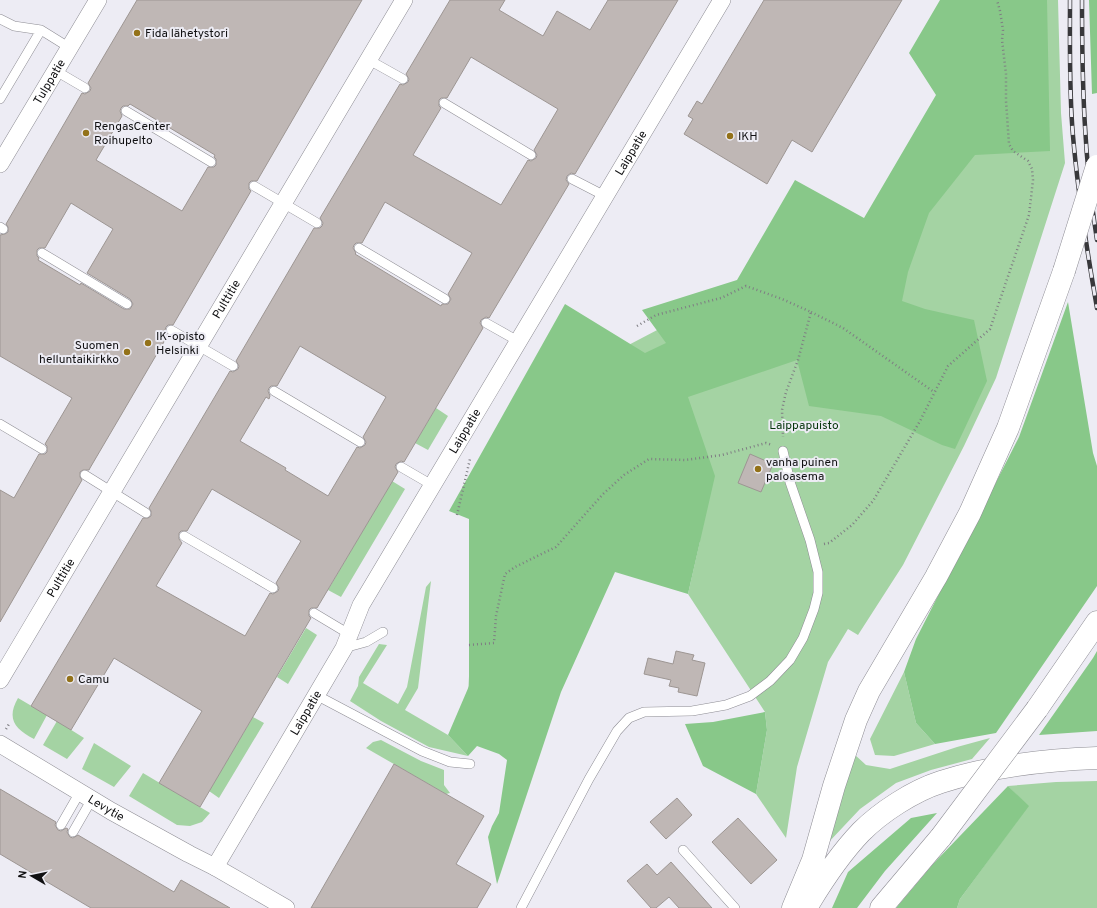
<svg xmlns="http://www.w3.org/2000/svg" width="1097" height="908" font-family="Overpass,sans-serif">
<style>
.green{fill:#a4d3a3}
.forest{fill:#88c889}
.building{fill:#bfb7b5;stroke:#9d9693;fill-rule:evenodd}
.lines{fill:none;stroke-linecap:round;stroke-linejoin:round}
.lane-casing{stroke:#8e8d94;stroke-width:10}
.street-casing{stroke:#8e8d94;stroke-width:18}
.highway-casing{stroke:#8e8d94;stroke-width:23}
.path{stroke:#7f7e83;stroke-width:2.5;stroke-dasharray:1 3;stroke-linecap:butt}
.lane{stroke:#fff;stroke-width:9}
.street{stroke:#fff;stroke-width:17}
.highway{stroke:#fff;stroke-width:22}
.rail-casing{stroke:#38383b;stroke-width:4.5}
.rail{stroke:#edecf4;stroke-width:3;stroke-dasharray:9;stroke-linecap:butt}
.highway-bridge-casing{stroke:#8e8d94;stroke-width:23;stroke-linecap:butt}
.highway-bridge{stroke:#fff;stroke-width:22}
.poi-dot{fill:#937219;stroke:#edecf4;stroke-width:1.5}
.labels{text-anchor:middle;stroke-width:4;stroke-linejoin:round;paint-order:stroke}
.poi-label{font-size:12px;fill:#101012;stroke:#edecf4;text-anchor:start}
.street-label{font-size:12px;fill:#101012;stroke:#edecf4}
.park-label{font-size:12px;fill:#04340a;stroke:#edecf4}
</style>
<rect width="100%" height="100%" fill="#edecf4"/>
<path class="green" d="M946 0H1058L1061 113 1065 163 1056 191 996 378 964 446 903 565 858 635 848 629 828 662 797 767 786 838 756 794 767 730 765 712 688 594 700 541 615 490 467 714 479 487 619 350 745 284 868 227 943 88Z
M436 408 448 416 428 450 415 443Z
M392 481 405 489 341 597 328 590Z
M431 581 418 688 405 710 448 735 468 756 429 747 381 721 350 701 358 686 359 677 379 644 387 645 363 683 398 704 407 687 426 587Z
M306 628 317 635 288 684 277 677Z
M904 672 916 723 935 744 894 756 875 755 870 739Z
M18 698 47 715 34 739C15 729 6 719 18 698Z
M253 717 264 723 219 798 209 791Z
M57 721 84 738 67 759 43 745Z
M990 738 972 759 931 770 896 783 860 809 827 844 854 754 866 765 890 769 957 747Z
M381 740 421 761 444 770V785L450 793 446 794 366 748 373 742Z
M94 743 131 766 114 787 82 769Z
M143 773 210 813 202 822 190 826 177 825 129 796Z
M1097 781V908H957L960 899 1028 806 1008 786 1056 782Z"/>
<path class="forest" d="M940 0H1047L1050 151 975 155 929 213 908 272 902 301 925 309 974 320 987 381 955 449 942 445 881 416 809 406 797 360 688 397 715 476 688 594 615 572 561 692 497 884 488 837 492 826 499 813 507 760 499 754 477 746 468 756 448 735 469 686V519L449 511 565 304 645 353 666 343 642 310 737 280 795 180 864 218 936 95 909 53Z
M1089 0H1097V93L1092 94Z
M1068 302 1093 453 1097 466V586L996 733 935 744 916 723 904 672 916 639 1019 437Z
M1097 651V731L1039 735 1093 658Z
M765 712 767 730 756 794 703 766 685 724 713 722Z
M1008 786 1029 806 960 899 957 908H896L933 864Z
M937 813 885 871 857 908H832L848 872 911 818Z"/>
<path class="building" d="M137 0H362L257 181H251L249 183V189L251 191 173 325H168L166 327 165 330 168 335 90 468 89 470H83L80 472V477L82 480 0 622V490L14 498 39 454H45L47 452V446L45 444 72 398 0 356V235L5 234 8 232V227L6 224 82 93 85 94 90 91 91 88 88 83ZM130 104 215 155 214 157 216 159V165L214 167H208L182 211 96 160 122 116 120 111 121 108 123 106H128ZM71 203 113 229 87 273 130 299 133 304 130 309H124L81 283 80 285 38 260 39 258 37 256V250L39 248H45Z
M450 0H505L499 10 543 36 557 11 590 30 608 0H678L575 174 571 173 567 176 566 180 569 184 489 318 486 317 481 320 480 323 483 328 404 462 401 461 396 464 395 467 398 472 317 608H311L309 610V616L311 618 200 807 159 783 202 711 114 658 71 730 31 706 143 518H148L151 516V511L149 508 230 371 233 372 238 369 239 366 236 361 314 228H320L322 226 323 223 320 218 397 89 400 84 403 85 408 82 409 79 406 74ZM471 57 558 109 534 150 537 155 536 158 531 161 528 160 501 205 413 155 441 108 439 106V100L441 98H447ZM385 202 472 253 448 294 451 299 448 304H442L441 306 355 254 356 253 353 248 354 245 356 243H362ZM300 346 386 397 363 437 366 442 365 445 360 448 357 447 328 496 285 470 286 468 240 441 266 397 269 399 270 396 268 391 269 388 271 386H277ZM212 489 301 541 276 583 279 588 278 591 273 594 270 593 245 636 156 586 182 543 179 539V533L181 531H187Z
M764 0H902L812 152 792 140 767 184 684 134 693 119 688 116 697 101 702 104Z
M750 454 773 464 761 492 738 483Z
M676 651 694 655 692 660 705 663 697 696 678 692 679 688 669 686 671 680 644 674 648 658 673 664Z
M394 764 484 816 456 864 491 884 477 908H311Z
M0 789 56 822 55 825 58 830 61 831 66 828 68 829 67 832 70 837 73 838 78 835 174 892 181 880 230 908H91L0 854Z
M677 798 692 815 666 839 650 822Z
M738 818 777 860 751 884 712 842Z
M671 862 712 908H679L669 897 656 908H651L627 881 647 864 657 875Z"/>
<g class="lines">
<defs>
<path id="lane" d="M0 19 14 26 41 30 70 48
M369 60 403 79
M56 71 85 88
M0 99 41 30
M444 103 531 155
M126 111 211 162
M572 179 605 196
M254 186 317 223
M0 227 3 229
M359 248 445 299
M42 253 127 304
M486 323 518 341
M171 330 233 366
M274 391 360 442
M0 424 42 449
M401 467 432 485
M85 475 146 513
M184 536 273 588
M314 613 349 634
M344 648 366 642 383 632
M316 695 422 751 450 762 470 764
M61 825 80 792
M73 832 92 799
M683 850 735 908
M521 908 589 779 617 731 629 718 644 712 692 711 726 705 750 696 770 681 790 660 803 638 814 609 818 593V572L810 540 790 482 783 451"/>
<g id="street">
<path id="s1" d="M0 164 98 0"/>
<path id="s2" d="M0 680 404 0"/>
<path id="s3" d="M0 744 111 811 189 854 215 867 286 908"/>
<path id="s4" d="M215 867 344 648 361 605 722 0"/>
</g>
<path id="highway" d="M1037 709 1097 622
M793 908 813 860 834 786 856 720 869 691 936 577 970 513 1008 428 1064 271
M806 908C822 881 839 855 861 832 881 812 913 791 941 782 990 766 1046 760 1097 758
M881 908 941 837"/>
</defs>
<use href="#lane" class="lane-casing"/>
<use href="#street" class="street-casing"/>
<use href="#highway" class="highway-casing"/>
<path class="path" d="M811 312 843 328 934 392
M637 326 656 315 721 298 746 286 782 299 811 312 798 360 786 392 782 410 783 437
M457 515 470 459
M824 544 829 543 852 525 873 501 920 421 948 366 990 329 1029 215 1033 180 1032 169 1028 161 1013 151 1009 144 1006 101V74L1002 40 1003 30 1000 11 997 0
M469 645 494 643 496 616 505 574 515 567 556 547 603 494 624 475 649 459 685 460 722 455 766 443 772 445
M6 729 9 724"/>
<use href="#lane" class="lane"/>
<use href="#street" class="street"/>
<use href="#highway" class="highway"/>
<defs>
<path id="rail" d="M1070 0C1070 45 1069 91 1073 136 1078 194 1087 251 1097 308
M1082 0C1082 81 1084 160 1097 240"/>
</defs>
<use href="#rail" class="rail-casing"/>
<use href="#rail" class="rail"/>
<defs>
<path id="highway-bridge" d="M1064 271 1097 166
M941 837 1037 709"/>
</defs>
<use href="#highway-bridge" class="highway-bridge-casing"/>
<use href="#highway-bridge" class="highway-bridge"/>
</g>
<g class="poi-dot">
<circle cx="137" cy="33" r="4"/>
<circle cx="86" cy="133" r="4"/>
<circle cx="730" cy="136" r="4"/>
<circle cx="148" cy="343" r="4"/>
<circle cx="127" cy="352" r="4"/>
<circle cx="758" cy="469" r="4"/>
<circle cx="70" cy="679" r="4"/>
</g>
<g class="labels">
<g class="poi-label">
<text x="145" y="37">Fida lähetystori</text>
<text x="94" y="130">RengasCenter<tspan x="94" dy="14">Roihupelto</tspan></text>
<text x="738" y="140">IKH</text>
<text x="156" y="340">IK-opisto<tspan x="156" dy="14">Helsinki</tspan></text>
<text x="119" y="349" text-anchor="end">Suomen<tspan x="119" dy="14">helluntaikirkko</tspan></text>
<text x="766" y="466">vanha puinen<tspan x="766" dy="14">paloasema</tspan></text>
<text x="78" y="683">Camu</text>
</g>
<g class="street-label">
<text dy="4" stroke="none"><textPath href="#s1" startOffset="96">Tulppatie</textPath></text>
<text dy="4" stroke="none"><textPath href="#s4" startOffset="827">Laippatie</textPath></text>
<text dy="4" stroke="none"><textPath href="#s2" startOffset="443">Pulttitie</textPath></text>
<text dy="4" stroke="none"><textPath href="#s4" startOffset="503">Laippatie</textPath></text>
<text dy="4" stroke="none"><textPath href="#s2" startOffset="119">Pulttitie</textPath></text>
<text dy="4" stroke="none"><textPath href="#s4" startOffset="179">Laippatie</textPath></text>
<text dy="4" stroke="none"><textPath href="#s3" startOffset="124">Levytie</textPath></text>
</g>
<g class="park-label">
<text x="804" y="429">Laippapuisto</text>
</g>
</g>
<g transform="translate(32 876) rotate(279)" stroke="#edecf4" stroke-width="3" paint-order="stroke">
<path d="M0-3L7 15L0 10L-7 15Z" fill="#101012"/>
<text y="-6" font-size="11" font-weight="bold" text-anchor="middle" fill="#101012">N</text>
</g>
</svg>
